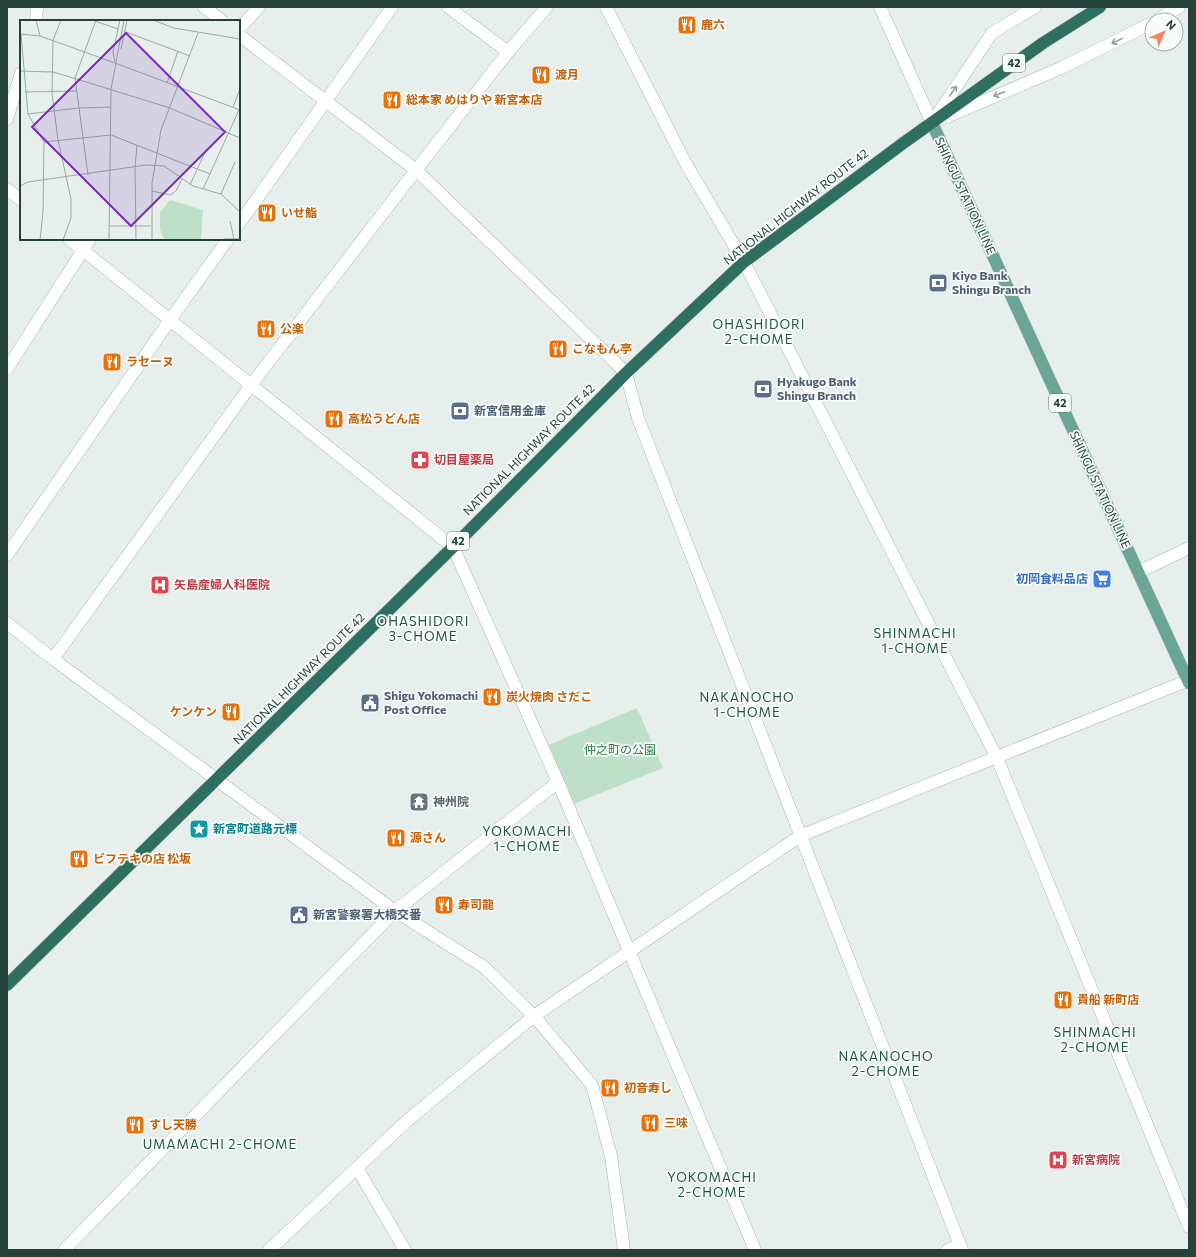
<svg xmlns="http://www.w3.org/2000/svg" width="1196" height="1257" font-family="Commissioner,'Noto Sans JP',sans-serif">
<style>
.green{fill:#bfe0c8}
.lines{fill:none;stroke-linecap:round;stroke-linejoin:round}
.minor-casing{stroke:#a8b8b2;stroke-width:13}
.major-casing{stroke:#c2cac8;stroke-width:13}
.highway-casing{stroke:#c2cac8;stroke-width:13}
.minor{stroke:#fff;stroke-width:12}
.major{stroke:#6aa596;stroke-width:12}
.highway{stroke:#2f6f62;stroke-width:12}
.oneway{stroke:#92a09c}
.labels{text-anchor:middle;stroke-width:3.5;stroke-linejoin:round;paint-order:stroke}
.shield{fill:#f7fbf9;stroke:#637a73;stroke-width:1}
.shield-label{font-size:11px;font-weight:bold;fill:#24423a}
.food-label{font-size:12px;font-weight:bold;fill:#c56008;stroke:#f7fbf9;text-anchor:start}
.street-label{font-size:12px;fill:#24423a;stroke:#f7fbf9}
.service-label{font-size:12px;font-weight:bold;fill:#4e5e75;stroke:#f7fbf9;text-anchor:start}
.health-label{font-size:12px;font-weight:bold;fill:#be3a42;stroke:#f7fbf9;text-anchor:start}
.shop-label{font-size:12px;font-weight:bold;fill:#366cbe;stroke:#f7fbf9;text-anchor:end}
.park-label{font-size:12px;fill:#2d7a4b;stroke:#f7fbf9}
.worship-label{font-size:12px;font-weight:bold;fill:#5b616d;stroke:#f7fbf9;text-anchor:start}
.culture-label{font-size:12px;font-weight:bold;fill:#0d838f;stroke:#f7fbf9;text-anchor:start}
.neighbourhood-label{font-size:13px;letter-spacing:1px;fill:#1f5548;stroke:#f7fbf9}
.inset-road{fill:none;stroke:#98aaa4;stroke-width:1}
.view{fill:#7b2cbf;fill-opacity:0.15;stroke:#7b2cbf;stroke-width:2}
.inset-edge{fill:none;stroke:#24423a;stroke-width:2}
</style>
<rect width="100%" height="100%" fill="#e6efeb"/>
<path class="green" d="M637 708 663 768 571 805 546 746Z"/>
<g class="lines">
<defs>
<path id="minor" d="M204 7 222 21
M448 7 508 52
M606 7 686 164 744 262 997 758 1189 1227
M880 7 932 123
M1157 20 1179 7
M36 21 37 7
M239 29 259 7
M239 35 416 170 626 373 638 418 962 1250
M7 119 21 73
M942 119 1061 68 1152 23
M933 121 992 33 1035 7
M7 189 21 200
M239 224 392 7
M69 239 453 547 558 782 755 1250
M7 369 90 239
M7 555 170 320 228 239
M1138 572 1189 548
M7 623 53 659 395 911 484 967 534 1016 592 1085 611 1156 624 1250
M53 659 251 385 416 170 508 52 547 7
M357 1168 405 1250
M64 1250 395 911 558 782
M269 1250 408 1120 534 1016 800 836 1189 680
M947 1250 960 1245"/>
<path id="major" d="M932 123 1189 683"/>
<path id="highway" d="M7 985 453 547 626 373 744 262 902 144 1043 43 1100 7"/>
</defs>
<use href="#minor" class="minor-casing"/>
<use href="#major" class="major-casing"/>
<use href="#highway" class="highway-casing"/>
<use href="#minor" class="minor"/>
<use href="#major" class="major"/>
<use href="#highway" class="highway"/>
</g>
<defs><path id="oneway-shaft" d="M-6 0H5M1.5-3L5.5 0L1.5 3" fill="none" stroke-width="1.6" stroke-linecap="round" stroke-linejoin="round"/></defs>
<g class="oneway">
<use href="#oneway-shaft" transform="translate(1117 41) rotate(154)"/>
<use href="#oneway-shaft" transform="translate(953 91) rotate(-56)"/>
<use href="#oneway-shaft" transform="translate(999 94) rotate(157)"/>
</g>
<defs>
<symbol id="restaurant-square" viewBox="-11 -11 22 22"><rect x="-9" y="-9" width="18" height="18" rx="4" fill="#e8710a" stroke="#f7fbf9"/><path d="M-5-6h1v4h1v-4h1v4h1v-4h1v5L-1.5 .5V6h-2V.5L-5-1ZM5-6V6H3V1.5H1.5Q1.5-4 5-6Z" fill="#fff"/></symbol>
<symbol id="bank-square" viewBox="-11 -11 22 22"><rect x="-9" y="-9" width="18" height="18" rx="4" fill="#5c6f8a" stroke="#f7fbf9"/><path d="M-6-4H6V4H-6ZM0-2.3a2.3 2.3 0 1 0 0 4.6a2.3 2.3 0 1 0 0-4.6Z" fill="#fff"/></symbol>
<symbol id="pharmacy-square" viewBox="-11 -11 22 22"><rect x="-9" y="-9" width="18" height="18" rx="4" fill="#e0444e" stroke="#f7fbf9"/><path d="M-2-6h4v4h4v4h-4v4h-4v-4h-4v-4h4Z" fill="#fff"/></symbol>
<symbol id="supermarket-square" viewBox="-11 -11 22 22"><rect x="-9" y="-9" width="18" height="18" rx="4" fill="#3f7fe0" stroke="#f7fbf9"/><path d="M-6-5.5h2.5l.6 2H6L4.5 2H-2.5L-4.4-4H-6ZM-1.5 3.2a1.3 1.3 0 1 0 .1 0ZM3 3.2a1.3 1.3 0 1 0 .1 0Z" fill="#fff"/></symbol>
<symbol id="hospital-square" viewBox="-11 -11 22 22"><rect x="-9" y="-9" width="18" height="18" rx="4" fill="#e0444e" stroke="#f7fbf9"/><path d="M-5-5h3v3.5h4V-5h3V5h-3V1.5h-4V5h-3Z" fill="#fff"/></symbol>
<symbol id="civic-square" viewBox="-11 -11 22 22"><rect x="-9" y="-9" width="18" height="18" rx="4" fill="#5c6f8a" stroke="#f7fbf9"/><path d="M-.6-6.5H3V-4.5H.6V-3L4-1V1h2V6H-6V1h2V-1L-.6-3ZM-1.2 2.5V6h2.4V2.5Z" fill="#fff"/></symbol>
<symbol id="temple-square" viewBox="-11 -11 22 22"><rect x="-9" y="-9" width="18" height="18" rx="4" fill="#6b7280" stroke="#f7fbf9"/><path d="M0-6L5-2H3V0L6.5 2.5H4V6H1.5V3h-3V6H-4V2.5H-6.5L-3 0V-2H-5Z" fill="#fff"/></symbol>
<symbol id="sight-square" viewBox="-11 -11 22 22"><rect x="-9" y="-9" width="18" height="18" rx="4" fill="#0f9aa8" stroke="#f7fbf9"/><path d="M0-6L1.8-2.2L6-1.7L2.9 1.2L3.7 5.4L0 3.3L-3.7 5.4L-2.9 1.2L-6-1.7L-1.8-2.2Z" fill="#fff"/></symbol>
</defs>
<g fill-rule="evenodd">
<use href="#restaurant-square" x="676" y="14" width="22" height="22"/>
<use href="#restaurant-square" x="530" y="64" width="22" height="22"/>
<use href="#restaurant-square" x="381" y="89" width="22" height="22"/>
<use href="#restaurant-square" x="256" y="202" width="22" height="22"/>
<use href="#bank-square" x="927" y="272" width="22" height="22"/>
<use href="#restaurant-square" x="255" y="318" width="22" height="22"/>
<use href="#restaurant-square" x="547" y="338" width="22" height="22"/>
<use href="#restaurant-square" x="101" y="351" width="22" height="22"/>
<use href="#bank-square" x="752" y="378" width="22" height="22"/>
<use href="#bank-square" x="449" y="400" width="22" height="22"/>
<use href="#restaurant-square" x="323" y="408" width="22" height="22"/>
<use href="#pharmacy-square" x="409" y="449" width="22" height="22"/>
<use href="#supermarket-square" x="1091" y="568" width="22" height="22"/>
<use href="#hospital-square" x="149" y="574" width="22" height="22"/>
<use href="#restaurant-square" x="481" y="686" width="22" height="22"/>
<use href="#civic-square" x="359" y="692" width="22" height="22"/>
<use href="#restaurant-square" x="220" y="701" width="22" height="22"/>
<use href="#temple-square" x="408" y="791" width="22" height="22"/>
<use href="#sight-square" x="188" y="818" width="22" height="22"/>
<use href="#restaurant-square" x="385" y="827" width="22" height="22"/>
<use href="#restaurant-square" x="68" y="848" width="22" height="22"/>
<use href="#restaurant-square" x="433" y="894" width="22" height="22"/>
<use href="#civic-square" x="288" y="904" width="22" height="22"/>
<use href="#restaurant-square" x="1052" y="989" width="22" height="22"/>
<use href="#restaurant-square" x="599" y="1077" width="22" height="22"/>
<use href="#restaurant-square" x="639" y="1112" width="22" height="22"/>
<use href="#restaurant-square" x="124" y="1114" width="22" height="22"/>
<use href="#hospital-square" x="1047" y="1149" width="22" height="22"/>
</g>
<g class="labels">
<g class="shield">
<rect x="1003" y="54" width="22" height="18" rx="3"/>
<rect x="1049" y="394" width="22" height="18" rx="3"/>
<rect x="447" y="532" width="22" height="18" rx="3"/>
</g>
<g class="shield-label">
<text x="1014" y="67">42</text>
<text x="1060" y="407">42</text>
<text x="458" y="545">42</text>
</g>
<g class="food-label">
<text x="701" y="29">鹿六</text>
<text x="555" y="79">渡月</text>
<text x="406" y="104">総本家 めはりや 新宮本店</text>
<text x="281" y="217">いせ鮨</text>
<text x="280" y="333">公楽</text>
<text x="572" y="353">こなもん亭</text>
<text x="126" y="366">ラセーヌ</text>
<text x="348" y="423">高松うどん店</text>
<text x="506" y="701">炭火焼肉 さだこ</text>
<text x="217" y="716" text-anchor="end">ケンケン</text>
<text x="410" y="842">源さん</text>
<text x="93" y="863">ビフテキの店 松坂</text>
<text x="458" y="909">寿司龍</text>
<text x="1077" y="1004">貴船 新町店</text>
<text x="624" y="1092">初音寿し</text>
<text x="664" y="1127">三味</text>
<text x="149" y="1129">すし天勝</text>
</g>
<g class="street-label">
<text transform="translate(965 196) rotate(65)" y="4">SHINGU STATION LINE</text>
<text transform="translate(796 207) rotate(-38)" y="4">NATIONAL HIGHWAY ROUTE 42</text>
<text transform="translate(529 450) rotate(-45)" y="4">NATIONAL HIGHWAY ROUTE 42</text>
<text transform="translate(1100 490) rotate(65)" y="4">SHINGU STATION LINE</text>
<text transform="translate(299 679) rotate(-45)" y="4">NATIONAL HIGHWAY ROUTE 42</text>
</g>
<g class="service-label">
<text x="952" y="280">Kiyo Bank<tspan x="952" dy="14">Shingu Branch</tspan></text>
<text x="777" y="386">Hyakugo Bank<tspan x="777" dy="14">Shingu Branch</tspan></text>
<text x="474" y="415">新宮信用金庫</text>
<text x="384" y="700">Shigu Yokomachi<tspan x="384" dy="14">Post Office</tspan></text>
<text x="313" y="919">新宮警察署大橋交番</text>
</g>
<g class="health-label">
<text x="434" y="464">切目屋薬局</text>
<text x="174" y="589">矢島産婦人科医院</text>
<text x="1072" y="1164">新宮病院</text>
</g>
<g class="shop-label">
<text x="1088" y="583">初岡食料品店</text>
</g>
<g class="park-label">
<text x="620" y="754">仲之町の公園</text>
</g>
<g class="worship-label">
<text x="433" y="806">神州院</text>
</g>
<g class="culture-label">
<text x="213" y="833">新宮町道路元標</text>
</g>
<g class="neighbourhood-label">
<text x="759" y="329">OHASHIDORI<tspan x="759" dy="15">2-CHOME</tspan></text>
<text x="423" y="626">OHASHIDORI<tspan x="423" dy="15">3-CHOME</tspan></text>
<text x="915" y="638">SHINMACHI<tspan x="915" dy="15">1-CHOME</tspan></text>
<text x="747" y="702">NAKANOCHO<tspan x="747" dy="15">1-CHOME</tspan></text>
<text x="527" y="836">YOKOMACHI<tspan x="527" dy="15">1-CHOME</tspan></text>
<text x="1095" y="1037">SHINMACHI<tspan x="1095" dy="15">2-CHOME</tspan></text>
<text x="886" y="1061">NAKANOCHO<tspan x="886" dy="15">2-CHOME</tspan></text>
<text x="220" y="1149">UMAMACHI 2-CHOME</text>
<text x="712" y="1182">YOKOMACHI<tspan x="712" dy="15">2-CHOME</tspan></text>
</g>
</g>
<g transform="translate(20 20)">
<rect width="220" height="220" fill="#e6efeb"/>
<path d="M150 180 183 190 181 220H144L140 209V193Z" fill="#bfe0c8"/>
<path class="inset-road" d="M16 0 20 16M41 0 33 20 32 73 38 120 51 179V198L43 220M133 0 154 8 220 19M75 1 98 9M106 12 170 36M0 14 20 16 95 43M1 14 8 94 24 122 23 192 20 220M101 29 107 0M95 42 93 32 100 0M95 43 220 90M0 51 33 52 47 56 150 88 220 118M147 63 158 31M5 72 56 71M213 87 220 69M8 94 58 88 90 87M24 122 91 115 190 154M68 155 55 58 76 0M170 165 186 130M0 166 8 162 126 145 144 146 173 166 201 174 220 192M183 169 219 90M132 171 150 175 156 171 162 159M201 174 215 142M210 201 214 219M89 206H131M204 219H220M89 220 91 69 104 0M116 220 115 148 117 125M132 220V163L141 110 178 13"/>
<path class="view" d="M106 13 205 112 111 206 12 107Z"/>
<rect width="220" height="220" class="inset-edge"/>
</g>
<rect width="1196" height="1257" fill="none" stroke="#24423a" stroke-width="16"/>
<g transform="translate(1164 32) rotate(45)"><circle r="19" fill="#f7fbf9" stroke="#a3b1ad"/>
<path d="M0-3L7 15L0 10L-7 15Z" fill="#f4845f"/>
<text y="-6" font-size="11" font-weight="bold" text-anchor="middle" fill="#24423a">N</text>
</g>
</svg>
